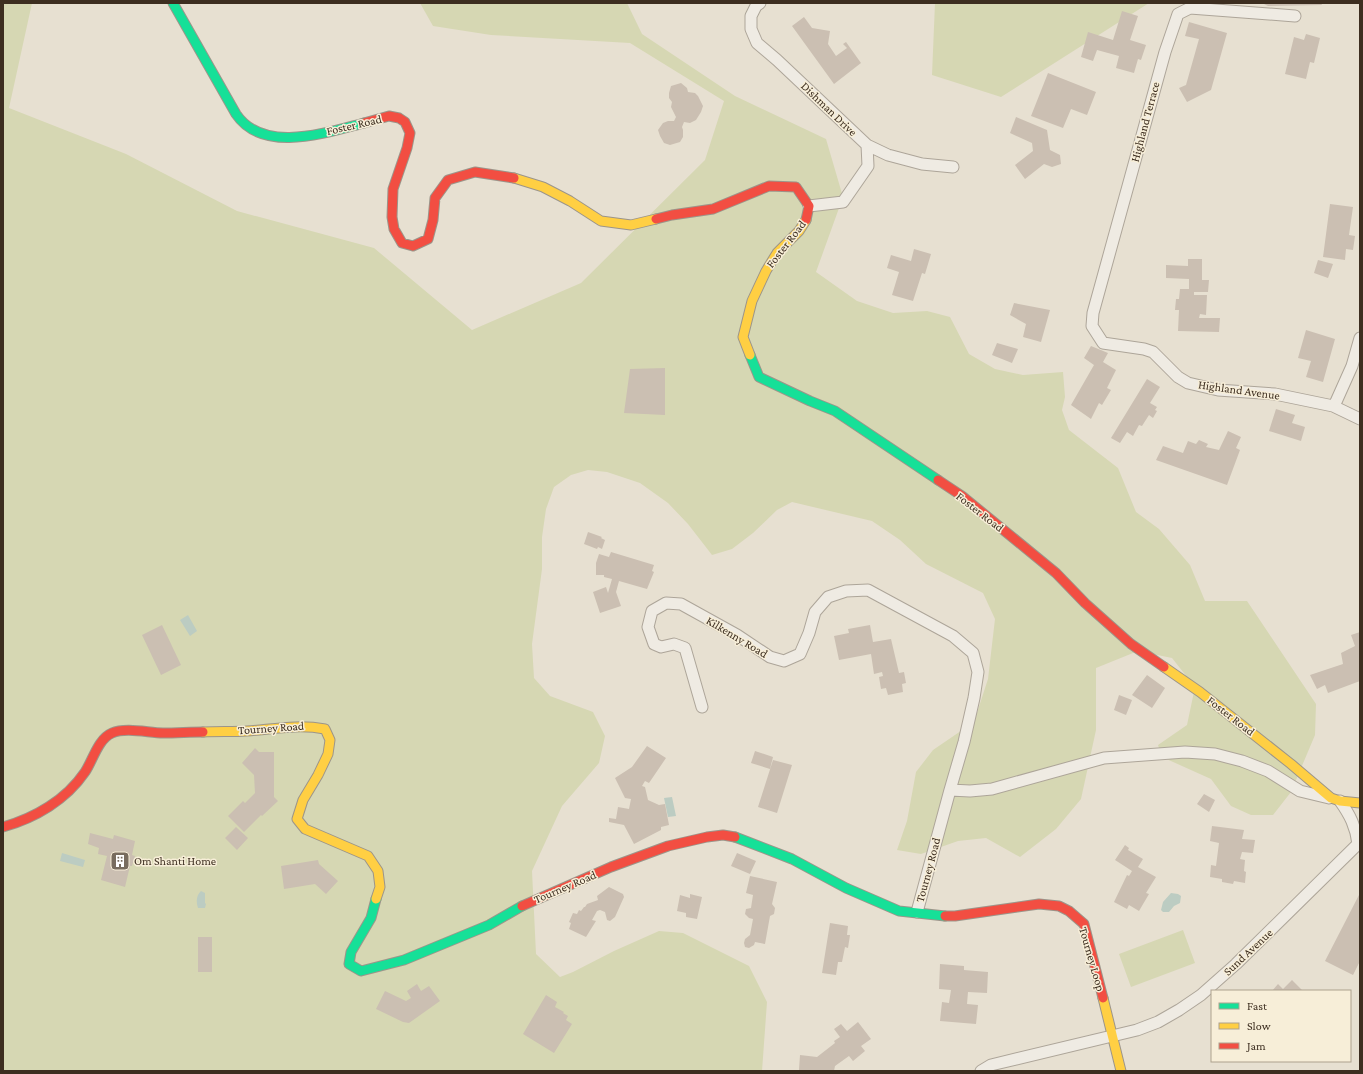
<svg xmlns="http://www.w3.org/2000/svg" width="1363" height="1074" font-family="'Crimson Pro',serif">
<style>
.green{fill:#d6d7b3}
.water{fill:#bcccc2}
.building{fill:#cbbfb2}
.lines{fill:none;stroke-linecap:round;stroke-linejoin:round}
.street-casing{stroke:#ada599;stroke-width:13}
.fast-casing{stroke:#9c958a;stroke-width:11}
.slow-casing{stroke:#9c958a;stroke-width:11}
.jam-casing{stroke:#9c958a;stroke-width:11}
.street{stroke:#efebe3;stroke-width:11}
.fast{stroke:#16e098;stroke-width:9}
.slow{stroke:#ffcf43;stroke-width:9}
.jam{stroke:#f24e42;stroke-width:9}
.labels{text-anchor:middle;stroke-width:3;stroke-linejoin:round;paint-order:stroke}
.street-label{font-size:12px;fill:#3d2e20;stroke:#f7eed8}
.poi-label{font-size:12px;fill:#3d2e20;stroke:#f7eed8;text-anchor:start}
</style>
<rect width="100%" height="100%" fill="#e7e0d1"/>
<path class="green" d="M3 3H32L9 108 126 154 237 211 374 248 472 330 581 283 705 160 724 101 630 43 491 35 433 26 420 3H627L642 34 735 96 826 139 843 197 816 272 857 301 893 313 927 311 950 317 969 354 995 369 1023 375 1063 372 1065 397 1062 410 1069 430 1118 468 1136 512 1159 529 1190 565 1205 601H1247L1316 704 1315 735 1291 792 1273 815H1251L1231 806 1211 779 1162 757 1158 745 1187 725 1195 687 1172 658 1138 651 1096 668V730L1081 799 1056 829 1020 857 986 838 958 841 921 854 897 850 907 821 916 772 933 750 974 722 988 679 995 619 983 593 926 564 900 540 872 521 792 502 777 510 753 533 732 549 712 555 688 524 668 503 640 483 607 472 588 470 571 475 554 487 546 509 542 537V569L532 644 534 678 550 696 593 712 605 736 599 763 562 806 532 871 536 954 560 977 573 972 614 951 659 931 683 933 749 966 767 1002 762 1071H3Z
M935 3H1149L1001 97 932 75Z
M1183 930 1195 963 1131 987 1119 954Z"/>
<path class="water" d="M188 615 197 631 190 636 180 620Z
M672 797 676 816 668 817 664 798Z
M62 853 85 860 83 867 60 861Z
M201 891 205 893V903L206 904 205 908H198C196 902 196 896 201 891Z
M1171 893 1178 894 1181 896 1180 903 1174 906 1169 912H1163L1161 910 1163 902Z"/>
<path class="building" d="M1262 3H1321L1322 5 1268 6Z
M1122 11 1138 16 1130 40 1146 45 1141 60 1138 59 1134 73 1116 68 1119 56 1097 50 1093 61 1081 57 1088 32 1113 40Z
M804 17 812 28 830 31 828 44 836 56 847 48 843 44 846 42 861 63 834 84 792 26Z
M1189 22 1227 33 1211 90 1187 102 1179 88 1186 85 1199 39 1185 36Z
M1306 34 1320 38 1314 63 1310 62 1306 79 1285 74 1294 37 1304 40Z
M1048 73 1096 92 1087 115 1071 109 1063 128 1031 116Z
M681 83 687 88 688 92 695 93 698 96 703 106 701 112 696 120 690 123 684 122 682 127 683 130V137L680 142 670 145 664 143 660 136 658 130 663 123 668 121H674L676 117 671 107 672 102 669 98V93L671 86Z
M1016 117 1047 130 1050 150 1060 155 1061 164 1052 167 1044 164 1025 179 1015 165 1033 151 1032 143 1010 133Z
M1330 204 1353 207 1349 235 1355 236 1353 250 1346 249 1345 260 1323 257Z
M914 249 931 254 925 274 922 273 913 301 892 295 899 272 887 268 891 255 911 261Z
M1188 259H1202V280H1209L1208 292H1194V295H1207L1206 315 1200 314 1199 318H1220L1219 332 1178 331 1179 310H1175L1176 299H1179L1180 289H1189V279L1166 278V265L1188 266Z
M1318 260 1333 264 1328 278 1314 273Z
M1014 303 1050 310 1041 342 1023 337 1026 324 1010 315Z
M1306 330 1335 339 1323 382 1306 377 1311 361 1298 358Z
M997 343 1018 349 1012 363 992 355Z
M1091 346 1108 353 1103 362 1116 370 1107 388 1111 390 1102 405 1099 403 1091 419 1071 405 1094 365 1084 358Z
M665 368V415L624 413 630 369Z
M1147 379 1160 387 1150 403 1157 407 1155 410 1157 411 1153 418 1149 415 1142 426 1139 425 1133 436 1127 432 1120 443 1111 438Z
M1276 409 1295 415 1292 423 1305 427 1301 441 1269 431Z
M1228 431 1241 437 1236 448 1240 450 1227 485 1156 460 1163 446 1183 453 1188 441 1196 444 1199 440 1208 444 1206 447 1219 450Z
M588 532 602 537 601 538 605 540 602 549 598 547 597 549 584 544Z
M611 552 654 565 652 571 654 572 647 589 619 581 616 592 621 606 600 613 593 592 606 587 608 593 612 579 604 577V575H596V563L599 554 609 557Z
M162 625 181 665 161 675 142 635Z
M870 625 873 642 891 639 899 673 904 672 906 683 902 684 903 692 888 695 886 688 881 689 879 677 883 676 882 672 874 674 871 654 839 660 834 636 849 633 848 629Z
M1360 632V681L1328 693 1325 685 1317 689 1310 675 1343 664 1341 653 1355 646 1351 635Z
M1147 675 1165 688 1152 708 1132 695Z
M1119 695 1132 700 1126 715 1114 710Z
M647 746 666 758 649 783 645 781 642 786 645 787 648 800 659 805 665 804 669 825 661 827V830L634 844 624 825 609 822V818L616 819 618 807 629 809 631 799 625 798 615 778 632 767Z
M255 748 259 752H274V797L278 801 262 816 261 815 244 832 228 816 243 801 245 803 255 793 254 775 242 763Z
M755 751 773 757 770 769 751 763Z
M773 760 792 765 777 813 758 807Z
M1204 794 1215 800 1209 812 1197 804Z
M1212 826 1244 830 1242 839 1255 840 1253 853 1242 852 1240 859 1245 860 1244 871 1246 872 1245 883 1234 881 1233 884 1222 882V879L1210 877 1211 865 1216 866 1219 843 1210 841Z
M236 827 248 838 237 850 225 838Z
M90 833 113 839 114 835 135 841 132 855 135 856 132 866H130L125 887 101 880 107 856 98 854 99 848 88 844Z
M1125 845 1129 848 1128 850 1143 859 1138 867 1156 877 1146 893 1149 894 1139 911 1129 905 1127 909 1114 902 1127 875 1129 876 1132 871 1115 860Z
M737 853 756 861 750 874 731 866Z
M318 860 319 864 338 881 326 894 315 884 284 889 281 866Z
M750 876 777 882 772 904 775 908 774 914 770 916 765 944 755 942 754 945 749 948 745 947 744 943 745 939 750 935 753 919 749 918 745 914 746 909 751 908 753 895 746 893Z
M609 887 623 894 624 897 615 917 610 921 607 920 605 912 600 910 597 911 592 920 596 921 586 937 569 929 571 923 569 922 573 913 577 914 579 910 581 911 584 907H585L587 904 598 900 597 896Z
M1360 893V961L1353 975 1325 961Z
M690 894 702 897 697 919 686 917V913L677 911 680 895 690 898Z
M830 923 848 926 847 935H850L848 948 845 947 842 962H838L836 975 822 973Z
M198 937H212V972H198Z
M940 964 964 966V970L988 972 987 993 968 992 967 1004 978 1005 976 1024 940 1021 942 1002 949 1003 951 990 939 989Z
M1292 980 1303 991H1272L1278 984 1283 989Z
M417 984 421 991 429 986 440 1001 409 1023 403 1022 376 1009 385 991 406 1001 411 998 407 991Z
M546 995 557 1002 555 1007 564 1012 563 1013 568 1016 566 1020 572 1024 554 1053 523 1034Z
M858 1022 871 1039 861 1046 865 1051 853 1061 849 1056 835 1066 834 1071H805V1070H799L800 1055 817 1057 835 1043 834 1041 840 1037 834 1029 841 1024 847 1031Z"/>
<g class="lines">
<defs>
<path id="street" d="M760 3 756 6 751 16V29L757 43 777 60 867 145 888 155 922 164 953 167
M1295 16 1190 8 1178 14 1165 52 1093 313 1092 326 1103 343 1144 349 1153 352 1178 377 1188 383 1218 390 1275 394 1333 406 1360 419
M809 206 843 202 868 166 867 145
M1333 406 1335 404 1352 366 1360 338
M702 707 685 648 674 644 661 647 654 644 648 627 652 611 666 603 681 604 737 635 770 657 784 661 800 654 809 633 815 612 828 597 846 591 868 590 953 636 973 653 978 672 974 698 964 742 950 790
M1340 801C1350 815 1356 827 1358 844
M917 912 950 790 970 791 992 789 1104 758 1185 752 1215 754 1242 761 1268 771 1300 791 1329 798
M981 1071 991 1065 1137 1030 1158 1022 1179 1010 1201 995 1236 964 1360 842"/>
<path id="fast" d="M173 3 236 114C263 154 325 133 364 123
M750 355 759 377 810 401 835 411 938 480
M735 837 792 859 846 888 899 911 945 916
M376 899 371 918 351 952 349 964 361 971 404 960 489 925 522 906"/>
<path id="slow" d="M514 178 543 187 570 201 601 221 631 225 656 219
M750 355 743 337 752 301 766 271 777 253 799 231 806 220
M1164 667 1200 692 1291 764 1331 798 1340 801 1360 803
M203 732C218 731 232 732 247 731 274 729 298 724 325 729L330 740 328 754 318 775 303 800 297 819 305 829 368 856 378 871 380 887 376 899
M1103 998 1121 1071"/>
<path id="jam" d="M364 123 389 116 399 118 405 122 410 133 407 148 393 189 392 217 394 229 402 243 413 246 428 239 433 220 435 198 448 180 475 172 514 178
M656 219 672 215 713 209 769 186 796 187 809 206 806 220
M938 480 962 496 1056 573 1085 603 1131 644 1164 667
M3 827C35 818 66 800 85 772 93 760 98 739 112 733 126 727 149 733 163 733 177 733 190 732 203 732
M522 906 611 867 668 846 707 837 723 835 735 837
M945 916H955L1039 904 1059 906 1069 911 1084 924 1103 998"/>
</defs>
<use href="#street" class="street-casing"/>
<use href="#fast" class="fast-casing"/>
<use href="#slow" class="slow-casing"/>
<use href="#jam" class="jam-casing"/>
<use href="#street" class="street"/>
<use href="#fast" class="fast"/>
<use href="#slow" class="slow"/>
<use href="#jam" class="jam"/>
</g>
<defs>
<symbol id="building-square" viewBox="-11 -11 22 22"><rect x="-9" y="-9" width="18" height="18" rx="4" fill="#786c5e" stroke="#f7eed8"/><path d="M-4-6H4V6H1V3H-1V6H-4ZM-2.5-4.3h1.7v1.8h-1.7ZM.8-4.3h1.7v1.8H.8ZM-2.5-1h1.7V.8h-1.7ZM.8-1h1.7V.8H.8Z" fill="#fff"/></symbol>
</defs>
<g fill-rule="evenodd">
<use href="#building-square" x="109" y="850" width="22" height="22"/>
</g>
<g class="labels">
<g class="street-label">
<text transform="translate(829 109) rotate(44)" y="4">Dishman Drive</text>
<text transform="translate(1145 122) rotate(-75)" y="4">Highland Terrace</text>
<text transform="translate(354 125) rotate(-13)" y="4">Foster Road</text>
<text transform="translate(786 244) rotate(-52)" y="4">Foster Road</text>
<text transform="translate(1239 390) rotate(8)" y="4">Highland Avenue</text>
<text transform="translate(980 512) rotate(38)" y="4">Foster Road</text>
<text transform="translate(737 637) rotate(31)" y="4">Kilkenny Road</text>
<text transform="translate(1231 716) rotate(38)" y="4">Foster Road</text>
<text transform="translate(271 728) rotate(-4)" y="4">Tourney Road</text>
<text transform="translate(928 870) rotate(-75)" y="4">Tourney Road</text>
<text transform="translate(565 887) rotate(-23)" y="4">Tourney Road</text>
<text transform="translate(1248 952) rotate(-43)" y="4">Sund Avenue</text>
<text transform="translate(1092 959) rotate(74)" y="4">Tourney Loop</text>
</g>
<g class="poi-label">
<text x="134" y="865">Om Shanti Home</text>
</g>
</g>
<rect width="1363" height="1074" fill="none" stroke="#3d2e20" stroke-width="8"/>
<rect x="1211" y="990" width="140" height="72" fill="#f7eed8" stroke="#ada18e"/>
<rect x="1219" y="1003" width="20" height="6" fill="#16e098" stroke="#ada18e"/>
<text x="1247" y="1010" font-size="12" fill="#3d2e20">Fast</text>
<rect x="1219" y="1023" width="20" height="6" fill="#ffcf43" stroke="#ada18e"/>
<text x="1247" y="1030" font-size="12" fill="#3d2e20">Slow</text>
<rect x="1219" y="1043" width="20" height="6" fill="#f24e42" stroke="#ada18e"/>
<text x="1247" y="1050" font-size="12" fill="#3d2e20">Jam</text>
</svg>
